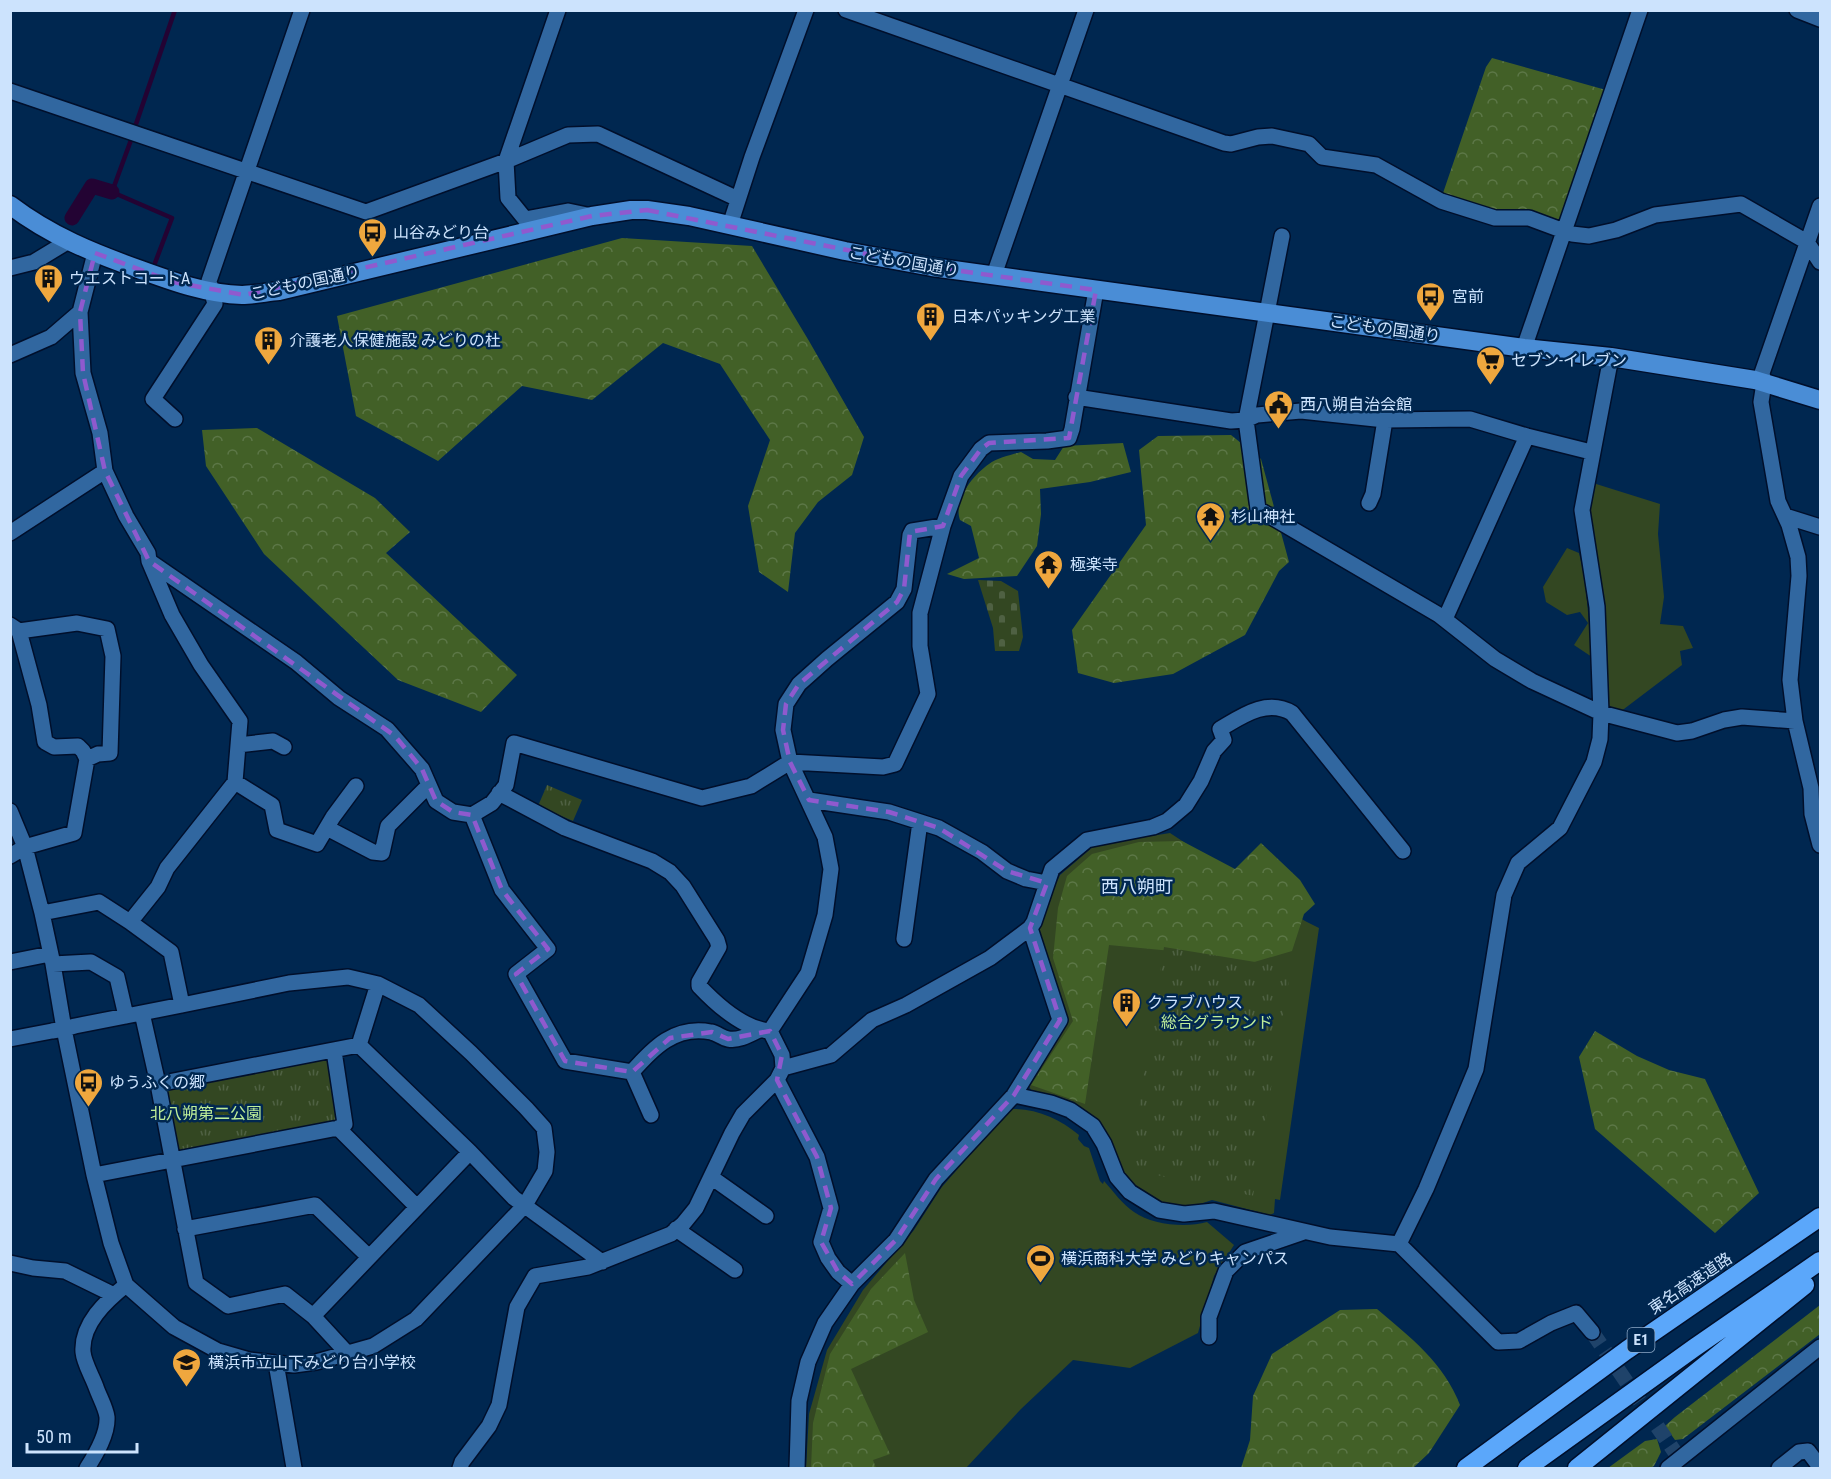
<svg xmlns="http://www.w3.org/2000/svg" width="1831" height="1479" font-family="'Roboto Condensed','Noto Sans JP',sans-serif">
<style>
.grass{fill:#334722}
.forest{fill:url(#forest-crowns)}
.cemetery{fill:url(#cemetery-stones)}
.park{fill:url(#park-tufts)}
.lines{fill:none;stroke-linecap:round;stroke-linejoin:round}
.stream{stroke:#230333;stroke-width:4.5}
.canal{stroke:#230333;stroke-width:15}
.minor-tunnel{stroke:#1f436a;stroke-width:15;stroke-dasharray:15 8;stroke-linecap:butt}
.minor-casing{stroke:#000f2b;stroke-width:18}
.major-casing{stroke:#000f2b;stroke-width:21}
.highway-casing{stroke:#000f2b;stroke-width:21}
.minor{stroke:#3167a0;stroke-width:15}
.major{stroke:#4a8dd6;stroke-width:18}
.highway{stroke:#5ba7fa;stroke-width:18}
.marked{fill:none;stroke:#8f5ace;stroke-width:4.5;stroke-dasharray:12 8;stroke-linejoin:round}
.labels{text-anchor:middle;stroke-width:5;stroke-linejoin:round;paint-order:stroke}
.shield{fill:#002750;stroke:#8fabc9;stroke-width:1.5}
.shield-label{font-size:15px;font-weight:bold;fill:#cce3fd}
.poi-label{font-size:16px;fill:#cce3fd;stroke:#002750;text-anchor:start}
.street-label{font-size:16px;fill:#cce3fd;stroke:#002750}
.park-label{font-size:16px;fill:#bfee99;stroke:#002750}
.neighbourhood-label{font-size:18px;fill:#cce3fd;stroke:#002750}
</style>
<defs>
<pattern id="forest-crowns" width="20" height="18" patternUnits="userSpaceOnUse" patternTransform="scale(1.5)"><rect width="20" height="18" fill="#426027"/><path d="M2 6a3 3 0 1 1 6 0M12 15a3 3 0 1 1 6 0" fill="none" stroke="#5c7747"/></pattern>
<pattern id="cemetery-stones" width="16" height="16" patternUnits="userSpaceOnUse" patternTransform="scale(1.5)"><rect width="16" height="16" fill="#334722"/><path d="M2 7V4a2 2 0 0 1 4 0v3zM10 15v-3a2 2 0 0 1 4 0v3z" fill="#4f6143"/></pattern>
<pattern id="park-tufts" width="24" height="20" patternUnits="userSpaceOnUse" patternTransform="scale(1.5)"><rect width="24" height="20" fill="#334722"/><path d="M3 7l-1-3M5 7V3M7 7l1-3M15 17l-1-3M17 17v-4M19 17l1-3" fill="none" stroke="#4f6143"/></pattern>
</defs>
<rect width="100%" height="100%" fill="#002750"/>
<path class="grass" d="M1593 483 1660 504 1658 534 1664 597 1660 624 1683 626 1693 648 1680 651 1682 665 1620 712 1607 709 1602 594C1599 567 1586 538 1588 511 1589 502 1592 492 1593 483Z
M1567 548 1579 553C1588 587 1588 622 1592 657L1574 645 1588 623 1580 612 1567 615 1546 602 1543 587Z
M1170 833 1305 921 1319 928 1280 1200 1275 1199 1274 1213 1270 1215 1212 1200 1191 1207 1168 1204 1148 1197 1135 1188 1121 1171 1108 1138 1056 1097 1031 1090 1025 1078 1060 1016 1037 923 1060 875 1095 845Z
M1010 1109C1036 1108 1060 1119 1079 1135L1078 1139 1084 1146 1089 1148 1100 1181 1103 1184 1104 1181C1114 1192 1122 1204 1134 1212 1152 1225 1186 1228 1207 1222L1234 1245 1214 1276 1198 1333 1130 1368 1073 1360 1021 1409 966 1468H806L809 1414 827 1350 863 1290 914 1230 941 1188Z"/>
<path class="forest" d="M1492 58 1606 90 1559 224 1498 212 1442 196 1486 67Z
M622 238 752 246 809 341 864 437 852 475 818 502 795 533 788 592 759 572 748 506 770 440 720 364 663 343 592 400 522 386 438 461 356 416 337 316Z
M257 428 375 498 410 532 386 553 517 675 481 712 398 680 264 554 206 466 202 430Z
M1231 435 1261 459 1289 562 1279 571 1245 635 1173 674 1114 683 1078 673 1072 630 1146 525 1139 450 1158 436Z
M1123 443 1131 472 1090 482 1040 489 1041 514 1037 546 1017 576 964 579 947 574 979 558 971 526 960 520C953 500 973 475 989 464 997 458 1011 455 1021 452L1033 459 1055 460 1064 446Z
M1182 841 1235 869 1261 843 1300 880 1315 904 1304 914 1292 951 1234 968 1193 953 1109 945 1085 1104 1031 1085 1073 1021 1053 958 1058 908 1067 876 1092 854 1139 842Z
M1595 1031 1637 1056 1669 1070 1705 1079 1759 1193 1715 1233 1595 1129 1579 1057Z
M905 1253 914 1300 928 1332 851 1369 890 1454 873 1460 876 1468H811L813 1423 830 1354 871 1289Z
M1820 1305V1334L1683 1439 1675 1440 1665 1426 1675 1417Z
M1377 1309C1410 1337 1444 1363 1460 1405L1429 1453 1413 1468H1241L1250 1440 1253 1396 1272 1354 1340 1310Z
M1657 1439 1661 1452 1654 1466 1650 1468H1608L1645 1441Z"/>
<path class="cemetery" d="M978 580 1001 581 1018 591 1023 637 1019 651H995L993 628Z"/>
<path class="park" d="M547 785 582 800 573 821 538 806Z
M1164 947 1291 968 1253 1196 1129 1169Z
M326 1057 330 1060 340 1121 175 1152 165 1087Z"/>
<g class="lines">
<path class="stream" d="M135 127 175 10
M131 140 112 192 172 218 155 263"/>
<path class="canal" d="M72 218 92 186 112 192"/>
<path class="minor-tunnel" d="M1592 1332 1679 1458"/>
<defs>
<path id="minor" d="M558 10 506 161 508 198 525 219 568 211 592 216
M846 10 1224 143 1231 144 1258 137 1272 136 1309 144 1322 157 1376 165 1441 201 1495 218H1529L1572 234 1589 236 1616 230 1655 215 1741 204 1807 242 1820 262
M1797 10 1820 19
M10 91 366 212 506 161 568 135 598 134 738 199
M1820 206 1762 373 1764 383 1761 402 1778 501 1789 525 1798 557 1799 576 1790 680 1795 721 1811 788 1812 814 1820 845
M730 225 752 157 806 10
M10 268 34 262 67 242
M994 275 1086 10
M80 312 83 373 100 433 105 471 126 516 148 553 149 561 172 615 201 665 240 721 235 782
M1524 348 1640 10
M10 355 51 337 80 312 95 253
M1076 397 1231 421 1246 420 1282 236
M175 419 153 399 215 304 209 281 302 10
M1591 452 1527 436 1470 419 1385 420 1301 411 1257 415 1246 420 1258 509 1439 615 1495 659 1532 681 1601 713 1677 733 1692 731 1724 720 1742 717 1795 721
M1369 503 1373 494 1385 420
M1785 516 1820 527
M10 533 105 471
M149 561 296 662 339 698 387 729 422 769 436 801 453 812 472 815 492 803 506 785 514 743 702 798 751 786 790 762 883 767 895 764 928 694 920 646V613L943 526 961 476 981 449 989 443 1047 441 1069 438 1072 429 1096 290
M1445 619 1527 436
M10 625 19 631 39 705 45 742 54 747 78 746 83 751 87 759 74 833 25 847 10 856
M19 631 77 623 107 629 113 656 110 753 98 754 87 759
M238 745 273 741 284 747
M809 800 889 812 939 828 982 852 1007 871 1026 879 1047 883
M10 811 25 847 42 913 53 964 64 1029 94 1175 111 1243 126 1285 174 1327 218 1351 249 1360 294 1365 316 1362 373 1346 416 1319 525 1205 545 1171 547 1152 544 1128 526 1108 471 1053 419 1005 378 984 348 977 289 983 182 1005 126 1016 75 1026 64 1029 52 1031 10 1039
M472 815 502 890 548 949 516 974 565 1061 632 1072
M327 828 373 852 382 853 388 826 424 790 429 788
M42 913 99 902 130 922 171 952 182 1005
M130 922 158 887 167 868 235 782 272 805 277 830 317 844 333 817 356 786
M904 939 920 822
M10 962 50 954
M53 964 91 962 117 977 126 1016
M142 1013 158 1084 196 1283 228 1306 285 1294 313 1316 348 1354
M770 1031 808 973 825 915 831 869 825 837 790 762 783 730 786 704 799 684 827 659 897 602 904 589 910 535 912 531 943 526
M359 1045 378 984
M783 1068 831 1055 872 1020 906 1005 990 958 1030 928 1034 922 1052 869 1087 840 1153 827 1167 821 1186 805 1201 781 1214 751 1224 740 1220 729C1242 716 1267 698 1292 713L1403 851
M632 1072C653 1048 675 1025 711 1032 717 1033 722 1038 728 1039 739 1041 749 1035 759 1030
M632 1072 651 1115
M777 1080 817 1157 831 1208 821 1242 828 1258 838 1272 852 1284
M158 1084 359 1045 470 1152 514 1198 602 1262
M1014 1095 1051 1103 1070 1110 1093 1126 1104 1144 1117 1177 1130 1192 1159 1210 1184 1214 1214 1211 1330 1237 1399 1244 1498 1342 1519 1341 1551 1323 1576 1313 1592 1332
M338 1128 417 1207
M94 1175 338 1128 345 1124 334 1051
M711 1177 766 1216
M185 1229 315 1205 369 1257
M676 1229 735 1270
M1399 1244 1426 1189 1476 1069 1504 895 1518 863 1560 828 1594 762 1600 739 1601 713 1597 607 1582 510 1611 357
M10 1263 33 1268 65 1271 114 1295
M313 1316 470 1152
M1209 1337V1317L1226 1271 1245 1252 1304 1232
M276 1363 294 1468
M87 1468C96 1454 108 1434 107 1417 106 1408 99 1396 96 1387 92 1376 84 1363 83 1352 81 1324 106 1301 126 1285
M460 1468 462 1462 489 1426 499 1405 517 1307 535 1276 588 1267 671 1234 683 1224 696 1208 732 1133 743 1114 777 1080 783 1068 782 1055 770 1031C744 1029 716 1004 699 986V982L719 947 717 940 683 886 670 872 652 861 565 828 499 793
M797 1468 799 1401 808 1362 825 1323 852 1284 896 1240 936 1179 1014 1095 1060 1020 1030 928
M1668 1468 1820 1347
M1779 1468 1799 1452 1808 1451 1820 1467"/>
<path id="major" d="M10 205C51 236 93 253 141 270 174 282 207 294 242 295 254 295 267 292 279 291L592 216 631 210H647L689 216 845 251 932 267 1524 348 1611 357 1755 380 1820 400"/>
<path id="highway" d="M1466 1468 1627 1350 1820 1217
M1527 1468 1694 1348 1820 1261
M1577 1468 1805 1285"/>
</defs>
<use href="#minor" class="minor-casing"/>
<use href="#major" class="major-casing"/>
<use href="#highway" class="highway-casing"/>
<use href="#minor" class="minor"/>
<use href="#major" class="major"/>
<use href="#highway" class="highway"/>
</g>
<path class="marked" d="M647 210 932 267 1096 290 1069 438 989 443 981 449 961 476 943 526 910 532 904 589 897 602 799 684 786 704 783 730 790 762 809 800 889 812 939 828 1007 871 1047 883 1030 928 1060 1020 1014 1095 936 1179 896 1240 852 1284 838 1272 821 1242 831 1208 817 1157 777 1080 782 1055 770 1031 728 1039 712 1032 670 1038 632 1072 565 1061 516 974 548 949 502 890 472 815 453 812 436 801 422 769 395 736 149 561 105 471 83 373 80 312 95 253 173 282 244 295 592 216Z"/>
<defs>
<symbol id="bus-pin" viewBox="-11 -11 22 30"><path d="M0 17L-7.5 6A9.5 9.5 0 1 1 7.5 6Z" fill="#efa73e" stroke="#002750"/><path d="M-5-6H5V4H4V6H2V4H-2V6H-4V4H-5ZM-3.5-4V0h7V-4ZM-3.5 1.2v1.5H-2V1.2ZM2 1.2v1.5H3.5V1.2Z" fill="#111"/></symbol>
<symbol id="building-pin" viewBox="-11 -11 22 30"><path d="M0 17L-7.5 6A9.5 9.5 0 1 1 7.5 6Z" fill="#efa73e" stroke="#002750"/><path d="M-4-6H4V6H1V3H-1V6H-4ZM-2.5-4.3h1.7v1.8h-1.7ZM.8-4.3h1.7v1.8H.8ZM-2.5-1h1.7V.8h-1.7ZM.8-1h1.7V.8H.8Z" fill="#111"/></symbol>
<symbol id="supermarket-pin" viewBox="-11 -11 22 30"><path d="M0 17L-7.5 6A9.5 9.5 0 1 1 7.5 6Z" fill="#efa73e" stroke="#002750"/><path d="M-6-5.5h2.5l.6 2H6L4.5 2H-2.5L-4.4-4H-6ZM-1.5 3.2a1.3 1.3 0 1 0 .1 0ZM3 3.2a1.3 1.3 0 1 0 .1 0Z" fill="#111"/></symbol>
<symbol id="civic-pin" viewBox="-11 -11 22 30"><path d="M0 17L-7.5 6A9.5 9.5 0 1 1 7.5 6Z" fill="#efa73e" stroke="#002750"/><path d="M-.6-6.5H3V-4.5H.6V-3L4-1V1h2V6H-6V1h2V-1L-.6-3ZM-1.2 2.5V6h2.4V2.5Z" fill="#111"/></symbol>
<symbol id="temple-pin" viewBox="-11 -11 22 30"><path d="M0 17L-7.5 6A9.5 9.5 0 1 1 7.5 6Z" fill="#efa73e" stroke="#002750"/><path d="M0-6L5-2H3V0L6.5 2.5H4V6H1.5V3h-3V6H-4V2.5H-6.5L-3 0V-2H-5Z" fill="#111"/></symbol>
<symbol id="stadium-pin" viewBox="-11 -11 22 30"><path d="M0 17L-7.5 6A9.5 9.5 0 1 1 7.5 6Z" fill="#efa73e" stroke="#002750"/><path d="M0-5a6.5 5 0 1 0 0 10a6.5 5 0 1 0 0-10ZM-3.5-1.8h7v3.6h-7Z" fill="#111"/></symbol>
<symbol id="school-pin" viewBox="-11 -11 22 30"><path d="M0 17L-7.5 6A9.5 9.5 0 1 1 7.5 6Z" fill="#efa73e" stroke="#002750"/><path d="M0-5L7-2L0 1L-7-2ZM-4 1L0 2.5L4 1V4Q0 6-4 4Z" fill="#111"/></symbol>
</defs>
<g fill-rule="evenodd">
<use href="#bus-pin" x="356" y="216" width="33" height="45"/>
<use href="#building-pin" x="32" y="262" width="33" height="45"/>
<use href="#bus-pin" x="1414" y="280" width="33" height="45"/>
<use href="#building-pin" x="914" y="300" width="33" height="45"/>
<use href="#building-pin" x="252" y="324" width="33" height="45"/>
<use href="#supermarket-pin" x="1474" y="344" width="33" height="45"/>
<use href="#civic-pin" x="1262" y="388" width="33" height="45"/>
<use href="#temple-pin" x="1194" y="500" width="33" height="45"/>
<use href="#temple-pin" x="1032" y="548" width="33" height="45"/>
<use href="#building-pin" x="1110" y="986" width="33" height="45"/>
<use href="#bus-pin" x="72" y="1066" width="33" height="45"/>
<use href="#stadium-pin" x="1024" y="1242" width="33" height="45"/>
<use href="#school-pin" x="170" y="1346" width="33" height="45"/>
</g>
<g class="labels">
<rect class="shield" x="1627.5" y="1328" width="27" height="24" rx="4.5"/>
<g class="shield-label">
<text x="1641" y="1345">E1</text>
</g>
<g class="poi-label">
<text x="393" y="238">山谷みどり台</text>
<text x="69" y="284">ウエストコートA</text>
<text x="1452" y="302">宮前</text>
<text x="952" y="322">日本パッキング工業</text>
<text x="289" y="346">介護老人保健施設 みどりの杜</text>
<text x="1511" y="366">セブン-イレブン</text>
<text x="1300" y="410">西八朔自治会館</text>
<text x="1231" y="522">杉山神社</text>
<text x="1070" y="570">極楽寺</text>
<text x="1147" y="1008">クラブハウス</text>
<text x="109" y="1088">ゆうふくの郷</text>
<text x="1061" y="1264">横浜商科大学 みどりキャンパス</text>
<text x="208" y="1368">横浜市立山下みどり台小学校</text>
</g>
<g class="street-label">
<text transform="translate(904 261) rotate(10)" y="6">こどもの国通り</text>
<text transform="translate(305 282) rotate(-12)" y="6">こどもの国通り</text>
<text transform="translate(1385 328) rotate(8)" y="6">こどもの国通り</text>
<text transform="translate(1690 1283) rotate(-34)" y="6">東名高速道路</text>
</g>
<g class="park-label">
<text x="1217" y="1028">総合グラウンド</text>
<text x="206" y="1119">北八朔第二公園</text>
</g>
<g class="neighbourhood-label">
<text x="1137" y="893">西八朔町</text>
</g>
</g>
<rect width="1831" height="1479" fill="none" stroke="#cce3fd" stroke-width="24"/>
<path d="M27 1443v9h110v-9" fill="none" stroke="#cce3fd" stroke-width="3"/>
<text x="36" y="1443" font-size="18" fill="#cce3fd" stroke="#002750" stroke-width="4.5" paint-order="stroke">50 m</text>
</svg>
